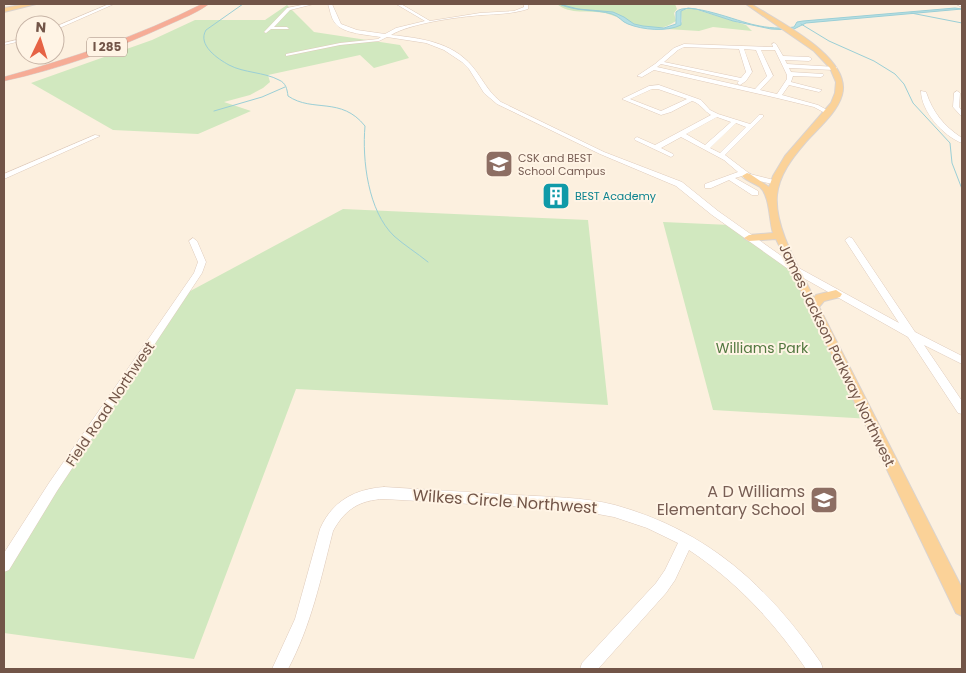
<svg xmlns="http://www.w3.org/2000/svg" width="966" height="673" font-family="Poppins,sans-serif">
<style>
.green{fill:#d1e8bf}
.water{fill:#b5dfe4;stroke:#9bcfd6}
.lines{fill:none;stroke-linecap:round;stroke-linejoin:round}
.stream{stroke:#9bcfd6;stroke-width:1}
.minor-casing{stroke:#dfcbbc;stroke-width:1}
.major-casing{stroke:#dad3cf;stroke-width:2}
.highway-casing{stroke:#dad3cf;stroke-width:1}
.minor{fill:#fff;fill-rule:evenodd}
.major{fill:#fbd298;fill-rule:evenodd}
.highway{fill:#f6ac96;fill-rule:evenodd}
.labels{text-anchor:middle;stroke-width:4;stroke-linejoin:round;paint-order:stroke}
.far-education-label{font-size:11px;fill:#785e54;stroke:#fff4e5;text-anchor:start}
.far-culture-label{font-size:11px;fill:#0d838f;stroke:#fff4e5;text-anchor:start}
.shield{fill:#fff4e5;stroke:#9c8577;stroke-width:1}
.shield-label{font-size:12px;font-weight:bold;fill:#725548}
.park-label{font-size:14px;fill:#537840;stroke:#fff4e5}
.street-label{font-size:14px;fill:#725548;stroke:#fff4e5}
.near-education-label{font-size:16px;fill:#785e54;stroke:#fff4e5;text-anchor:end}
.near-street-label{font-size:16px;fill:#725548;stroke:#fff4e5}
</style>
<rect width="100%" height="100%" fill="#fcf0df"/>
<path class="green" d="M557 4H675L677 9 674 13 676 21C670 25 664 28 658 28 638 29 623 18 605 13 589 10 570 15 557 4Z
M287 5 314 32 400 45 409 58 374 68 360 55 268 75 270 82 263 88 250 95 224 102 251 111 198 134 113 130 31 83 152 40 195 20H265Z
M691 8 746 25 752 31 713 27 699 31 667 29 676 27 682 22 681 11Z
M343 209 588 220 608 405 296 389 194 659 4 633V560L91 434 181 296Z
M663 222 730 225 792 269 872 419 713 410Z"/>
<path class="water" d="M559 4 578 9 613 12 624 17 634 24 643 26 664 28 676 24V12C687 0 739 22 755 25 768 28 781 29 794 27L797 22 803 21 955 8 962 9 806 23 792 30 771 29 733 21 696 9 688 8 681 11V25C667 32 643 30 628 24 622 22 619 16 612 14 595 9 577 12 559 4Z"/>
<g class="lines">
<path class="stream" d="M243 4 206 30C197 45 218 59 229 65 244 73 264 72 279 80 286 83 287 89 288 96 313 113 341 96 365 126 362 160 368 211 394 236 404 245 417 253 428 262
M911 13 962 23
M801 24 829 41 874 61 895 74 904 84 913 103 950 143 952 163 962 189
M214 111 262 97 285 87"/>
<defs>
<path id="minor" d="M109 4H114L55 30V27Z
M307 4H314L290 10 274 27H287L289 29H271L266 33 264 32 287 8Z
M328 4H332L341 24 357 30 385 34 396 28 425 21 396 4H401L430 21 480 13 514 11 524 7V4H528V9C512 14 498 14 482 15 458 17 411 23 391 35 420 38 452 42 472 66 482 78 488 92 501 102L604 152 682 182 718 211 797 267 899 323 845 240 849 237 852 238 915 332 962 356V364L924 345 962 401V414L958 413 908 337 791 271 712 215 676 186 600 154 497 104 484 93 469 69 462 62 444 50 426 43 387 37 379 41 340 45 286 56V54L340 43 378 39 381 37C369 35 343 34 335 23 331 18 330 10 328 4Z
M956 4H962V7Z
M25 38V40L4 45V43Z
M774 43 776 44 783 56 809 57 812 59 809 61 785 60 787 64 836 67 837 68 834 70 789 68 791 72 823 74 824 75 821 77 793 76 791 82 822 90 819 92 789 85 782 95 818 105 829 111V113H825L814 107 777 98 654 70 642 77 637 76 655 64 674 48 684 44 773 47 772 44ZM684 47 739 49 746 72 741 78 664 62 678 50ZM744 49 756 50 767 76 755 89 657 67 661 64 739 81 737 83 740 85 746 81 752 72ZM761 50H775L787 75V79L777 94 760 90 773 76Z
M659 85 701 100 710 110 718 114 750 124 759 115H763V117L725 155 750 174 778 181V185L744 178 742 176 735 178 758 191V195H752L729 180 711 188H705V184L738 172 724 160 681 137 661 148 673 154 674 155 671 157 635 140 634 139 637 137 655 145 711 115C704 111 700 103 692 101L671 112 661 115 622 99 649 86ZM652 89H658L687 99 661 111 630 99ZM717 117 731 122 705 145 686 134ZM736 123 746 127 720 153 710 148Z
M921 91 926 92C933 113 944 126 962 138V143C943 136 921 111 921 91Z
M957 91 960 93 959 107 962 111V117L953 107 954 93Z
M95 135 100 136 4 179V174Z
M193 238 197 241 206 262 202 273 57 491 9 570 4 572V553L49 483 194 273 198 262 189 241Z
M384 487C428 490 473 492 517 495 550 497 583 497 615 505 708 531 767 585 821 663L823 669H806C774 622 737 582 689 550L675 580 666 593 598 669H580L582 663 656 583 665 570 678 543 647 528 614 517 576 510 384 499C360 500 345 509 333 531 321 578 311 626 288 669H272L295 619 320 529C332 501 355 489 384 487Z"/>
<path id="major" d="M26 4H36L4 12V8Z
M746 4H751C777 21 853 57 842 95 837 113 817 129 805 143 792 158 779 175 777 195 774 228 800 269 814 298L816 295 836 290 842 294 840 297 824 301 819 307 962 588V616L956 613 776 239 749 241 744 238 749 235 773 233C769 220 770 196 760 187 754 183 747 181 742 176L747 173 750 174 769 187 773 176 785 156 831 103 835 93 836 82 830 68 814 51Z"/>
<path id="highway" d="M202 4H209C197 13 181 19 168 25 116 49 59 69 4 81V77C72 58 139 36 202 4Z"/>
</defs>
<use href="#minor" class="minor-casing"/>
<use href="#major" class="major-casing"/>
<use href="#highway" class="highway-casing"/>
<use href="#minor" class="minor"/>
<use href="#major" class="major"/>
<use href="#highway" class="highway"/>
</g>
<defs>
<symbol id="school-square" viewBox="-11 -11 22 22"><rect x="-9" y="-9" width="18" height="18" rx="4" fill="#8d6e63" stroke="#fff4e5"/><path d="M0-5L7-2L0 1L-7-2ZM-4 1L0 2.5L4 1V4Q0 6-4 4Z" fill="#fff"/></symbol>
<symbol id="building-square" viewBox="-11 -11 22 22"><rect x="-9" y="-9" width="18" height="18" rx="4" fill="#0f9aa8" stroke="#fff4e5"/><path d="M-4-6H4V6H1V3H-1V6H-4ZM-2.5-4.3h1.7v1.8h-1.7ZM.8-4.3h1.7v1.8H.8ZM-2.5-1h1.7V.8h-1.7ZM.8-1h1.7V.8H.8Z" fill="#fff"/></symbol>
</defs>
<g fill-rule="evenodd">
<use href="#school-square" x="483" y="148" width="32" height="32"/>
<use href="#building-square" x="540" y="180" width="32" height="32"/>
<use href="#school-square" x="808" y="484" width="32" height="32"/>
</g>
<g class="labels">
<g class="far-education-label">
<text x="518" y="162">CSK and BEST<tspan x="518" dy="13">School Campus</tspan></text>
</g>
<g class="far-culture-label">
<text x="575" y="200">BEST Academy</text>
</g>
<rect class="shield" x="87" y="37.5" width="40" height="19" rx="4"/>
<g class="shield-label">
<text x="107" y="51">I 285</text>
</g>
<g class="park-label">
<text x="762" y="353">Williams Park</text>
</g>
<g class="street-label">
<text transform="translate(837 355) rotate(64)" y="5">James Jackson Parkway Northwest</text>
<text transform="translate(110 404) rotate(-56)" y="5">Field Road Northwest</text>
</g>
<g class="near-education-label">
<text x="805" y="497">A D Williams<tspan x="805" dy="18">Elementary School</tspan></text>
</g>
<g class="near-street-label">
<text transform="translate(505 501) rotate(4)" y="6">Wilkes Circle Northwest</text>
</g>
</g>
<rect width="966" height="673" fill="none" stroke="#725548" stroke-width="10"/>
<g transform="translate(40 40) rotate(4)"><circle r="24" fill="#fff4e5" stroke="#c7b4a6"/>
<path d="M0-4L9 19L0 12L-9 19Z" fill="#e66345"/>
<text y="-8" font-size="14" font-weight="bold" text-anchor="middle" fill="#725548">N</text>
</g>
</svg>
